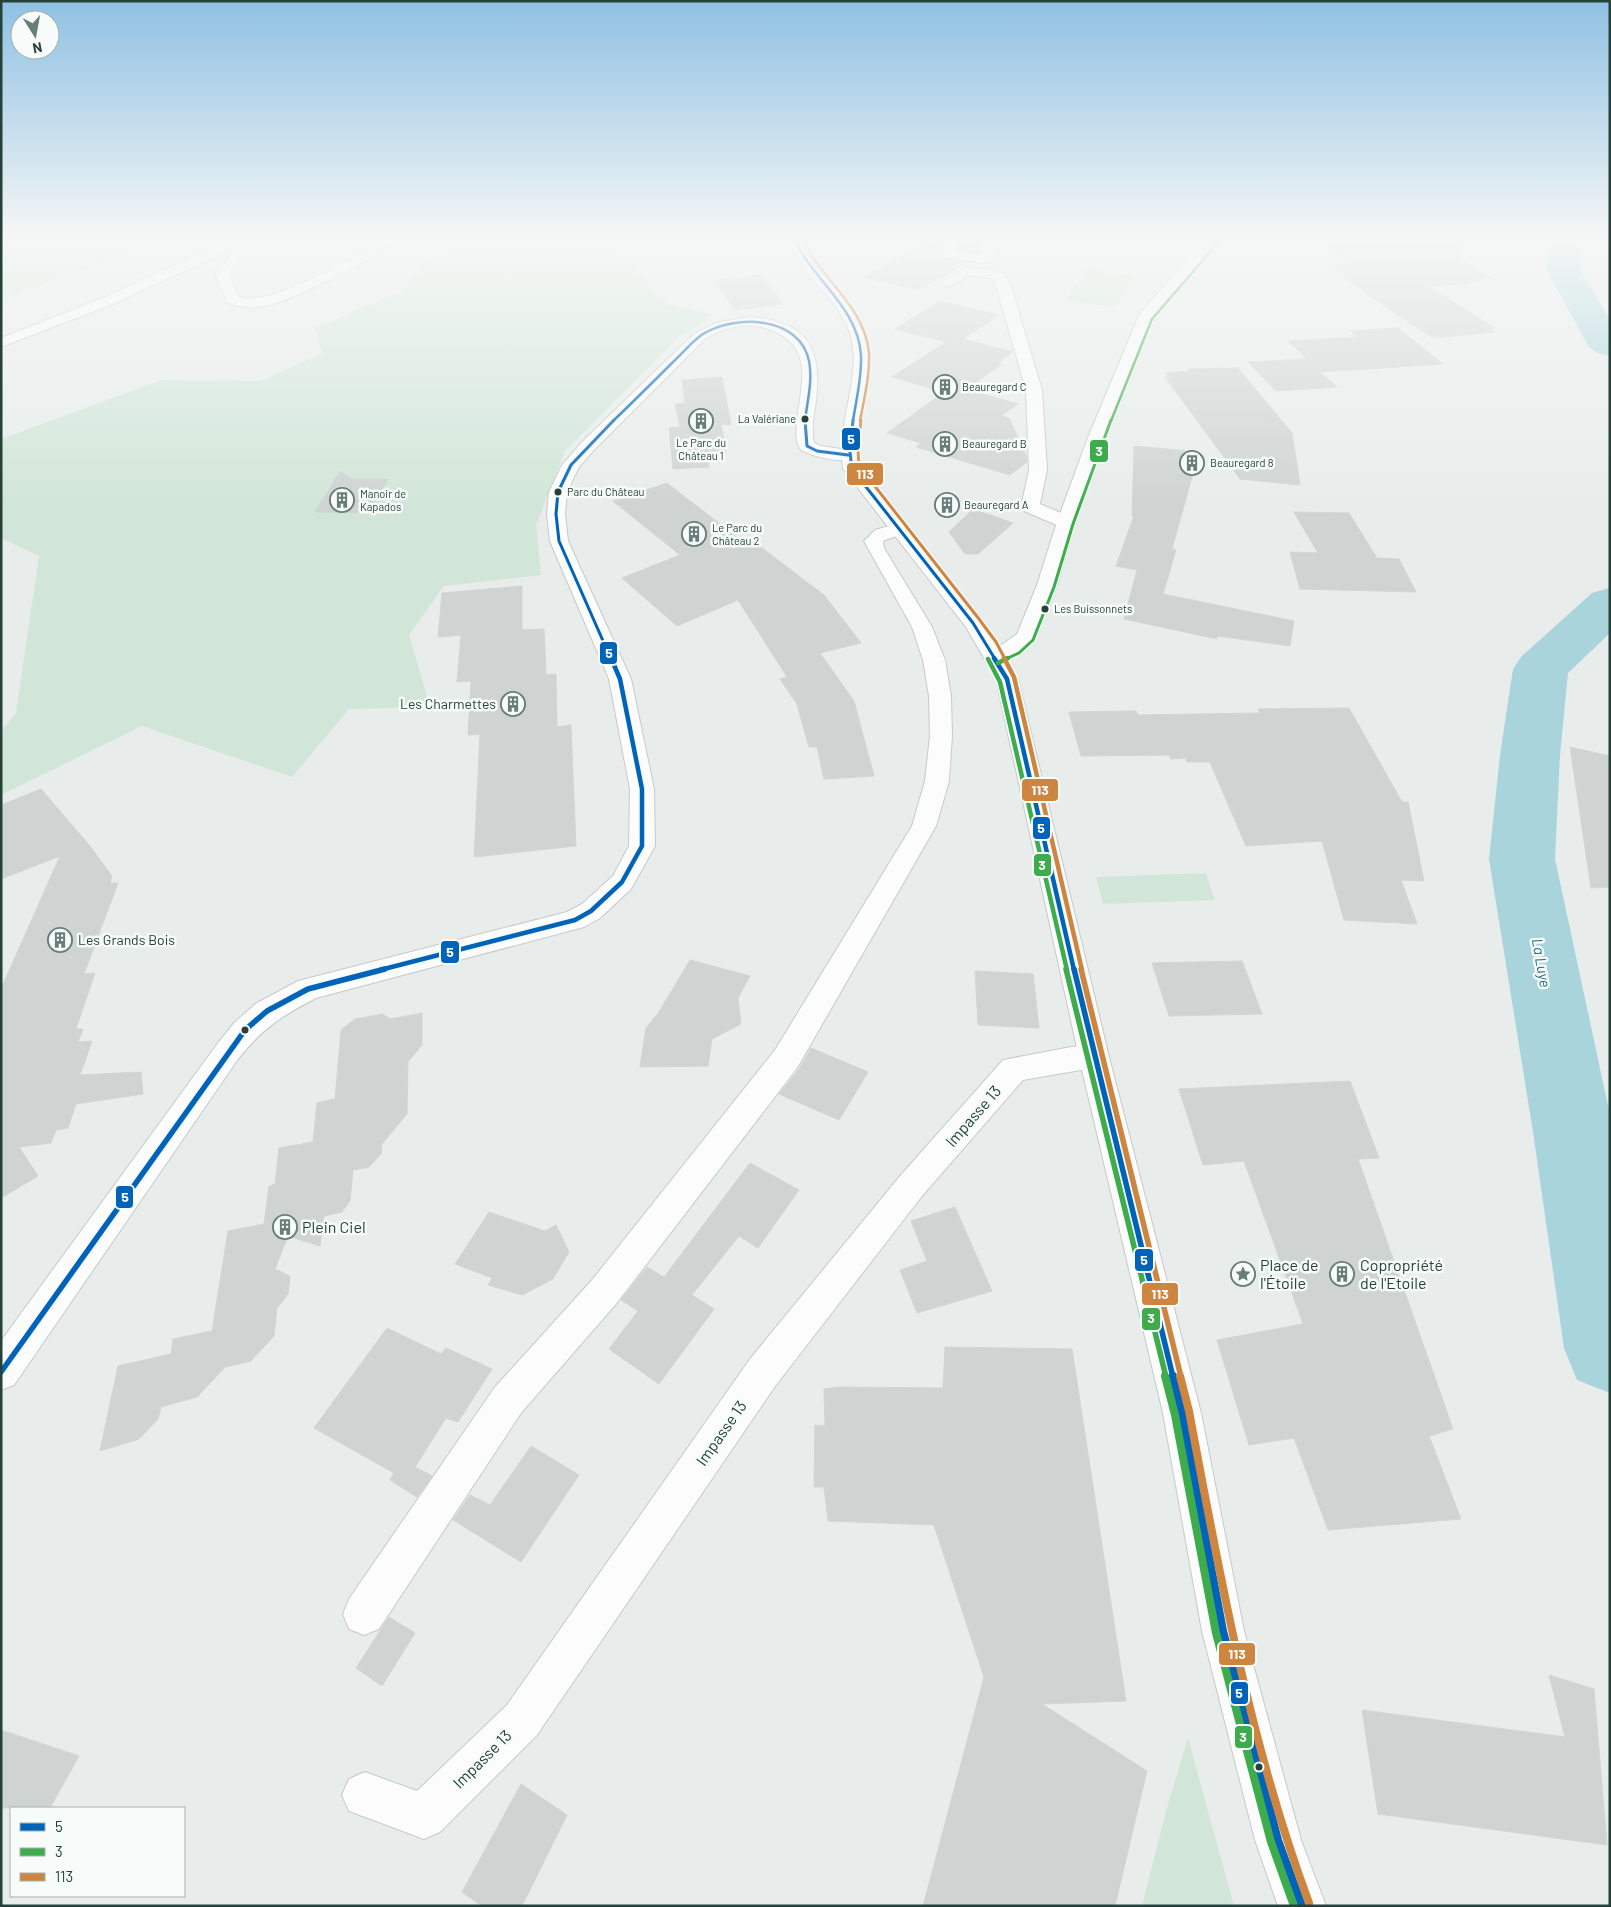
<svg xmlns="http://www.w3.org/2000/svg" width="1611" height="1907" font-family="Barlow,sans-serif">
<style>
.green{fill:#d1e6d8}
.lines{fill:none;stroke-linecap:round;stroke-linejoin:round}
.river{fill:#a9d4db;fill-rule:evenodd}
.building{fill:#cfd4d2;stroke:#d1d6d4}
.minor-casing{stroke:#c5cac8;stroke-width:2}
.tertiary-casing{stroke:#c5cac8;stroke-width:2}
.minor{fill:#fcfcfc;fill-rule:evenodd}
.tertiary{fill:#fcfcfc;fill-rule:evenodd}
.bus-1-far4-casing{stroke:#f7fbf9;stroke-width:4.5}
.bus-1-far3-casing{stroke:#f7fbf9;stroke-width:5.5}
.bus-1-far2-casing{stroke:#f7fbf9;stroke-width:8}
.bus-1-far1-casing{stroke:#f7fbf9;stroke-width:9}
.bus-1-casing{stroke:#f7fbf9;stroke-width:11}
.bus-2-far4-casing{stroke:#f7fbf9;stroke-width:4.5}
.bus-2-far3-casing{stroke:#f7fbf9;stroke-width:5.5}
.bus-2-far2-casing{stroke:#f7fbf9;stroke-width:8}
.bus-2-far1-casing{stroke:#f7fbf9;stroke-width:9}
.bus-2-casing{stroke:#f7fbf9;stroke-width:11}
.bus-3-far4-casing{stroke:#f7fbf9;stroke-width:4.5}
.bus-3-far3-casing{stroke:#f7fbf9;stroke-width:5.5}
.bus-3-far2-casing{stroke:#f7fbf9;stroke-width:8}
.bus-3-far1-casing{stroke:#f7fbf9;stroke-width:9}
.bus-3-casing{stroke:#f7fbf9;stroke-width:11}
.bus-1-far4{stroke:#0063ba;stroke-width:2.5}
.bus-1-far3{stroke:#0063ba;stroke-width:3}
.bus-1-far2{stroke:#0063ba;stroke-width:4.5}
.bus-1-far1{stroke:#0063ba;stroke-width:5.5}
.bus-1{stroke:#0063ba;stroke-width:8}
.bus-2-far4{stroke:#3eac4c;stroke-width:2.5}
.bus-2-far3{stroke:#3eac4c;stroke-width:3}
.bus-2-far2{stroke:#3eac4c;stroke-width:4.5}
.bus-2-far1{stroke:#3eac4c;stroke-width:5.5}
.bus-2{stroke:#3eac4c;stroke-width:8}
.bus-3-far4{stroke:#cd853f;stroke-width:2.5}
.bus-3-far3{stroke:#cd853f;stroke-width:3}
.bus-3-far2{stroke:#cd853f;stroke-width:4.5}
.bus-3-far1{stroke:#cd853f;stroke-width:5.5}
.bus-3{stroke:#cd853f;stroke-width:8}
.bus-dot{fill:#24423a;stroke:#f7fbf9;stroke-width:2}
.labels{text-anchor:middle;stroke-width:5;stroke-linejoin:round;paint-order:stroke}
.far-poi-label{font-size:11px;fill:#24423a;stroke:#f7fbf9;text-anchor:start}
.far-bus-label{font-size:11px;fill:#24423a;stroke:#f7fbf9;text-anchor:start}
.poi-label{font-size:14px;fill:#24423a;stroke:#f7fbf9;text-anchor:end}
.water-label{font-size:15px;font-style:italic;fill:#1c6f80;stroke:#f7fbf9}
.near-street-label{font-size:16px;fill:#24423a;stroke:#f7fbf9}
.near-poi-label{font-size:16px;fill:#24423a;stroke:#f7fbf9;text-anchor:start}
.line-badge{stroke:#f7fbf9;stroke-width:2}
.badge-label{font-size:14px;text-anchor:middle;font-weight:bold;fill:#fff}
</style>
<rect width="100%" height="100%" fill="#e8edeb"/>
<path class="green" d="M1 238H181L142 249 1 300Z
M483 238H592L621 252 668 305 714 315 679 337 565 451 536 525 541 575 444 586 409 635 430 707 349 709 292 777 142 726 1 795V731L16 713 39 556 1 538V439L162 380 261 381 323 353 314 328 400 292 428 261Z
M1087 269 1136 276 1114 307 1064 300Z
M1206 873 1215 900 1103 904 1096 877Z
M1188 1738 1234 1906H1142L1166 1811Z"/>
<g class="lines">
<path class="river" d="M1552 238H1584L1580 269 1610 320V356L1597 353 1589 347 1546 269Z
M1610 588V633L1568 673 1560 755 1555 859 1610 1115V1393L1577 1380 1564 1348 1533 1132 1489 859 1500 755 1513 669 1521 657 1592 593Z"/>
</g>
<path class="building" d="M960 238H979L981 253 958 249 961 242Z
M1315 238H1459L1460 258 1492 278 1469 281 1471 283 1428 286 1495 328 1491 329 1495 332 1433 338 1371 297 1329 265 1351 264Z
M933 240 943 244 939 253 942 259 967 263 918 290 863 277Z
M762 275 783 304 735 310 714 280Z
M940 301 999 315 963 339 1013 352 998 363 1002 364 966 389 1018 404 1001 416 1009 418 1027 458V462L1010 475 916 447 921 443 887 433 944 392 892 377 946 342 895 329Z
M1398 328 1443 364 1320 372 1337 387 1276 391 1248 362 1307 359 1288 341 1358 337 1350 331Z
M1238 368 1292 433 1300 485 1240 479 1165 377H1169L1166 373 1190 371 1188 369Z
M722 377 731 425 721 424 726 452 706 454 709 467 673 469 669 428 680 427 675 404 685 403 682 380Z
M1134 446 1199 452 1172 549 1176 550 1163 594 1294 621 1290 646 1217 636V639L1124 619 1137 570 1116 566 1134 516H1132Z
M340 471 352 479H388L371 510 363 513 315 512Z
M667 483 742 541 749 538 824 595 861 643 820 653 854 701 874 776 824 779 817 747H809L797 704 780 679 787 677 738 600 677 626 622 578 680 555 613 501Z
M973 509 1013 523 978 554H965L949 532Z
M1294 512 1349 513 1377 558 1399 559 1416 592 1300 589 1290 552 1318 553Z
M522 586V630L544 629 546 675 556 674 557 727 571 725 576 846 474 857 480 734 468 735 471 681 457 682 461 635 438 637 442 593Z
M1349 708 1402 802H1408L1424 881 1401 880 1417 924 1344 920 1322 841 1246 846 1210 762H1187L1186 758 1171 759 1169 755 1081 756 1069 712 1136 711 1138 715 1260 713 1258 709Z
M1570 747 1610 756V887L1591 888Z
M41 789 90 846 112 876 110 883H118L84 974 95 973 76 1029H83L78 1042 92 1041 80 1075 141 1072 143 1094 76 1104 68 1128 56 1130 51 1143 19 1147 38 1176 1 1198V989L60 856 1 879V805Z
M690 960 750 976 738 998 741 1024 712 1039 708 1066 640 1067 646 1028 659 1012Z
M1242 961 1262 1014 1169 1016 1152 963Z
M975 971 1033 974 1039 1028 978 1025Z
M422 1013V1045L408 1062 407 1114 382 1144 381 1154 369 1167 353 1170 350 1201 342 1212 324 1216 320 1246 288 1236 275 1269 290 1276 288 1294 277 1308 274 1336 251 1361 225 1367 197 1397 161 1407 158 1419 139 1439 100 1451 118 1366 171 1354 173 1339 212 1331 228 1231 264 1224 269 1186 275 1184 279 1148 313 1142 317 1103 335 1099 341 1030 355 1019 383 1014 390 1019Z
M811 1048 868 1072 839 1120 779 1094 799 1069Z
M1350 1081 1379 1158 1358 1159 1453 1429 1429 1436 1461 1519 1328 1530 1294 1438 1249 1445 1217 1340 1303 1324 1244 1161 1203 1165 1179 1089Z
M750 1163 799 1190 758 1248 739 1236 692 1295 714 1309 659 1384 609 1349 638 1311 621 1300 647 1267 664 1277Z
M955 1207 992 1291 917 1313 900 1270 927 1261 911 1221Z
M489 1212 545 1231 556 1225 569 1252 553 1279 522 1295 488 1285 492 1278 455 1264Z
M387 1328 441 1354 446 1348 492 1369 458 1422 446 1418 415 1467 432 1476 417 1497 390 1480 394 1473 314 1428Z
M945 1347 1072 1349 1126 1701 1042 1704 1147 1771 1115 1906H923L984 1677 934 1525 828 1521 824 1487H814L815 1425 825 1426 824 1389 840 1387 943 1388Z
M531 1446 579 1475 521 1562 453 1520 470 1495 490 1505Z
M389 1617 415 1633 382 1686 356 1668Z
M1549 1675 1594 1689 1607 1845 1378 1814 1362 1710 1565 1737Z
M1 1730 79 1756 50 1808H1Z
M521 1784 567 1815 522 1906H482L462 1892Z"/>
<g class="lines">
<defs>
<path id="minor" d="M384 238H398C383 256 289 302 265 306 252 309 240 307 227 303L215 272 239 247 234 248 113 304 1 347V338L103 298 228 241 245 239 256 245 229 272 238 297C272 307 342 262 374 246Z
M934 238H957L959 241 955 251 983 255 981 238H993L997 258 996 261 983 263 942 257 941 254 946 243Z
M968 267 1003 273 1010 283 1042 390 1047 470 1040 504 1073 518 1075 522 1073 526H1059L1024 511 1021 507 1029 470 1026 390 994 279 970 275 948 287 941 283Z
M751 317C808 322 822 348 816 401 814 415 811 429 814 443L821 446 854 451 857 455 854 459C838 463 815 457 801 450 795 441 796 430 797 420 802 380 814 345 768 329 747 321 723 328 705 339L594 450 579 467 567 492 565 514 568 541 631 679 654 789 655 846 631 889 600 918 584 927 316 998C280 1017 264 1027 238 1059L14 1385 1 1390V1341L218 1043 235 1022 257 1003 298 981 567 912 582 904 613 876 629 846 630 789 609 679 550 541 547 514 549 492 562 465 582 442 695 333 719 322Z
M899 523 906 525 908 529 906 533 885 540 883 542 884 548 932 627 945 660 951 696 952 736 949 781 936 826 797 1068 616 1304 521 1413 379 1629 364 1635 349 1629 343 1614 349 1599 495 1387 592 1280 775 1050 912 826 925 781 930 736 929 696 923 660 912 627 864 541 875 530Z
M1094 1045 1104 1048 1109 1057 1104 1066 1023 1080 922 1196 776 1385 537 1735 440 1832 424 1839 349 1811 342 1795 349 1779 365 1772 417 1791 507 1705 750 1359 900 1176 1003 1060 1071 1047Z"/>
<path id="tertiary" d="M788 238H800C814 278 856 299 866 340 876 381 852 424 861 468L1000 646 1017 634 1037 585 1057 522 1087 440 1139 315 1205 238H1218L1153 316 1103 440 1075 522 1057 585 1036 637 1022 651 1007 659 1018 679 1109 1057 1201 1413 1244 1631 1301 1840 1326 1906H1278L1255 1840 1202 1631 1163 1413 1079 1057 996 679 966 627 843 469C836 424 860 383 852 341 844 301 801 278 788 238Z"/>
</defs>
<use href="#minor" class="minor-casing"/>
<use href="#tertiary" class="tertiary-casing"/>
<use href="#minor" class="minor"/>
<use href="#tertiary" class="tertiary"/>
<defs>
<path id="bus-1-far4" d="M794 238C812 280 859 308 861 356 862 378 856 400 853 421
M613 421C633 402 653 382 673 362 683 353 692 341 703 334 735 314 800 316 809 361 813 381 807 402 805 421"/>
<path id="bus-1-far3" d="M805 420 807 446 817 451 848 455
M853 420 850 452 852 469 973 623 995 659
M611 659 559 541 556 514 558 492 571 465 614 420"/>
<path id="bus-1-far2" d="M994 658 1007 679 1074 970
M380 970 575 920 591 911 622 882 642 846V789L620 679 611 658"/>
<path id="bus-1-far1" d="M1074 969 1173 1377
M1 1372 245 1030 267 1011 308 989 385 969"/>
<path id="bus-1" d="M1173 1376 1182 1413 1223 1631 1278 1840 1302 1906"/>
<path id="bus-2-far4" d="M1111 421 1152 319 1218 243"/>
<path id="bus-2-far3" d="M1006 659 1019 653 1033 640 1054 587 1073 524 1111 420"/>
<path id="bus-2-far2" d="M988 659 1000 682 1067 970
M998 663 1008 658"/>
<path id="bus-2-far1" d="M1066 969 1166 1377"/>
<path id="bus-2" d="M1165 1376 1175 1415 1216 1633 1271 1842 1294 1906"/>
<path id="bus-3-far4" d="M802 238C820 279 865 306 869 353 870 376 864 399 860 421"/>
<path id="bus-3-far3" d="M861 420 858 450 859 466 979 619 996 642 1005 659"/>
<path id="bus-3-far2" d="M1004 658 1014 677 1082 970"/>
<path id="bus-3-far1" d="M1081 969 1181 1377"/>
<path id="bus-3" d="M1180 1376 1189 1411C1220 1577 1250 1744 1309 1903"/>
</defs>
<use href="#bus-1-far4" class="bus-1-far4-casing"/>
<use href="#bus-1-far3" class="bus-1-far3-casing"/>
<use href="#bus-1-far2" class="bus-1-far2-casing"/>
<use href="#bus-1-far1" class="bus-1-far1-casing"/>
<use href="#bus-1" class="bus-1-casing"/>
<use href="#bus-2-far4" class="bus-2-far4-casing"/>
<use href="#bus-2-far3" class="bus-2-far3-casing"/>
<use href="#bus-2-far2" class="bus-2-far2-casing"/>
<use href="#bus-2-far1" class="bus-2-far1-casing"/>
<use href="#bus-2" class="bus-2-casing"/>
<use href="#bus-3-far4" class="bus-3-far4-casing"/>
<use href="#bus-3-far3" class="bus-3-far3-casing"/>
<use href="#bus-3-far2" class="bus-3-far2-casing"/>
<use href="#bus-3-far1" class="bus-3-far1-casing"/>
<use href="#bus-3" class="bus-3-casing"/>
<use href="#bus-1-far4" class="bus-1-far4"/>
<use href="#bus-1-far3" class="bus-1-far3"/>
<use href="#bus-1-far2" class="bus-1-far2"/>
<use href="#bus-1-far1" class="bus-1-far1"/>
<use href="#bus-1" class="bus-1"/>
<use href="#bus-2-far4" class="bus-2-far4"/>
<use href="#bus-2-far3" class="bus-2-far3"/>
<use href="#bus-2-far2" class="bus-2-far2"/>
<use href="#bus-2-far1" class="bus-2-far1"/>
<use href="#bus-2" class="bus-2"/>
<use href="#bus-3-far4" class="bus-3-far4"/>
<use href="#bus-3-far3" class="bus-3-far3"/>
<use href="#bus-3-far2" class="bus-3-far2"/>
<use href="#bus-3-far1" class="bus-3-far1"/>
<use href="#bus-3" class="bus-3"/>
</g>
<linearGradient id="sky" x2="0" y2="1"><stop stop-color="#8fc1e3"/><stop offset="0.47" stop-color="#f5f7f6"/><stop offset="1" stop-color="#f5f7f6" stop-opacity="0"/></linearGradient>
<rect width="1611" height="505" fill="url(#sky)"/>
<defs>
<symbol id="building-ring" viewBox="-11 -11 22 22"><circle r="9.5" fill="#f7fbf9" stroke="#697e78" stroke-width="1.5"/><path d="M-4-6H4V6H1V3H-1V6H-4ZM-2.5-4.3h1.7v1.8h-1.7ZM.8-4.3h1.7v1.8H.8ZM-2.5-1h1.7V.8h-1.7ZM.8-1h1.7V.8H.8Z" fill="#697e78"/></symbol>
<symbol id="sight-ring" viewBox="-11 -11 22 22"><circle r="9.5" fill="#f7fbf9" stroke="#697e78" stroke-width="1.5"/><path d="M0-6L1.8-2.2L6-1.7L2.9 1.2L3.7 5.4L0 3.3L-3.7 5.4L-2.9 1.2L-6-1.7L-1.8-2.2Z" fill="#697e78"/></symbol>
</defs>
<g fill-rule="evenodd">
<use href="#building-ring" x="931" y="373" width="28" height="28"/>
<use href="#building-ring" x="687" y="407" width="28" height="28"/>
<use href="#building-ring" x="931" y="430" width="28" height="28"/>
<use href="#building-ring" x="1178" y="449" width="28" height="28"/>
<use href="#building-ring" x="328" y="486" width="28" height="28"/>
<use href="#building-ring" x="933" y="491" width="28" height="28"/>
<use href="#building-ring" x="680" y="520" width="28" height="28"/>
<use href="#building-ring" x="499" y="690" width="28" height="28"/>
<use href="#building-ring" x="46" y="926" width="28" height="28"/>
<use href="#building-ring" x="271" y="1213" width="28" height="28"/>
<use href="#sight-ring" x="1229" y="1260" width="28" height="28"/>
<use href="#building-ring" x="1328" y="1260" width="28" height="28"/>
</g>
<g class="bus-dot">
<circle cx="805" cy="419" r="4.5"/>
<circle cx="558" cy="492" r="4.5"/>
<circle cx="1045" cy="609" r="4.5"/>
<circle cx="245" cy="1030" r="4.5"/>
<circle cx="1259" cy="1767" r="4.5"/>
</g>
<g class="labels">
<g class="far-poi-label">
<text x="962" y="391">Beauregard C</text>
<text x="701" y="447" text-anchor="middle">Le Parc du<tspan x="701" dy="13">Château 1</tspan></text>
<text x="962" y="448">Beauregard B</text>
<text x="1210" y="467">Beauregard 8</text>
<text x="360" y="498">Manoir de<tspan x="360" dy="13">Kapados</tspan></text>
<text x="964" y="509">Beauregard A</text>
<text x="712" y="532">Le Parc du<tspan x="712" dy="13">Château 2</tspan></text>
</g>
<g class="far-bus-label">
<text x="796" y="423" text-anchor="end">La Valériane</text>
<text x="567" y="496">Parc du Château</text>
<text x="1054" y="613">Les Buissonnets</text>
</g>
<g class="poi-label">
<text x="496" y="709">Les Charmettes</text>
<text x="78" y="945" text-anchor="start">Les Grands Bois</text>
</g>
<g class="water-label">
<text transform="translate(1541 963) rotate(80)" y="5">La Luye</text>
</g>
<g class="near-street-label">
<text transform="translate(973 1116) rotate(-49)" y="6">Impasse 13</text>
<text transform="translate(721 1433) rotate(-55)" y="6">Impasse 13</text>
<text transform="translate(482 1759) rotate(-45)" y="6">Impasse 13</text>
</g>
<g class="near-poi-label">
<text x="302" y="1233">Plein Ciel</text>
<text x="1260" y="1271">Place de<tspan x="1260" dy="18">l'Étoile</tspan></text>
<text x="1360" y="1271">Copropriété<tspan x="1360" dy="18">de l'Etoile</tspan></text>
</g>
</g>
<g class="line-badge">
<rect x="841" y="427" width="20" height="24" rx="5" fill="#0063ba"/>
<rect x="1089" y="439" width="20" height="24" rx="5" fill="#3eac4c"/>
<rect x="846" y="462" width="38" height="24" rx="5" fill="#cd853f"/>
<rect x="599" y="641" width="19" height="24" rx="5" fill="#0063ba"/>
<rect x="1021" y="778" width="38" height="24" rx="5" fill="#cd853f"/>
<rect x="1032" y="816" width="19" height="24" rx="5" fill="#0063ba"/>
<rect x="1033" y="853" width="19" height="24" rx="5" fill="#3eac4c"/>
<rect x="440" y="940" width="20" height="24" rx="5" fill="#0063ba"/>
<rect x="115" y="1185" width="19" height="24" rx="5" fill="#0063ba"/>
<rect x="1134" y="1248" width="20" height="24" rx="5" fill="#0063ba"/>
<rect x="1141" y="1282" width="38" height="24" rx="5" fill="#cd853f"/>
<rect x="1141" y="1307" width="20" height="24" rx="5" fill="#3eac4c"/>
<rect x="1218" y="1642" width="38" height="24" rx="5" fill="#cd853f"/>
<rect x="1230" y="1681" width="19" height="24" rx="5" fill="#0063ba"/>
<rect x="1234" y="1725" width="19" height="24" rx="5" fill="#3eac4c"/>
</g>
<g class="badge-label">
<text x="851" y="444">5</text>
<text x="1099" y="456">3</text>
<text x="865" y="479">113</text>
<text x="609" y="658">5</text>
<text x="1040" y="795">113</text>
<text x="1041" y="833">5</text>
<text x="1042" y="870">3</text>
<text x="450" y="957">5</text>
<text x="125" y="1202">5</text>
<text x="1144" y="1265">5</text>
<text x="1160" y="1299">113</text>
<text x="1151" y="1323">3</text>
<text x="1237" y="1659">113</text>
<text x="1239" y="1698">5</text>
<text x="1243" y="1742">3</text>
</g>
<rect width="1611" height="1907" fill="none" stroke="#24423a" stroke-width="5"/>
<rect x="10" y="1807" width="175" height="90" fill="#f7fbf9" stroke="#a3b1ad"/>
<rect x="20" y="1823" width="25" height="8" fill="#0063ba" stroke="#a3b1ad"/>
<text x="55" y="1832" font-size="15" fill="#24423a">5</text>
<rect x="20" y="1848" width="25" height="8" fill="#3eac4c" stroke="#a3b1ad"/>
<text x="55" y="1857" font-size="15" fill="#24423a">3</text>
<rect x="20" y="1873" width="25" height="8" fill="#cd853f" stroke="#a3b1ad"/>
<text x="55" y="1882" font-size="15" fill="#24423a">113</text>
<g transform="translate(35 35) rotate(169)"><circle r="24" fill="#f7fbf9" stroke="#a3b1ad"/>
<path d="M0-4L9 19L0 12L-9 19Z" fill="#697e78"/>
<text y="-8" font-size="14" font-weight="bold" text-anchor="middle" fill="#24423a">N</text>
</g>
</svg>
